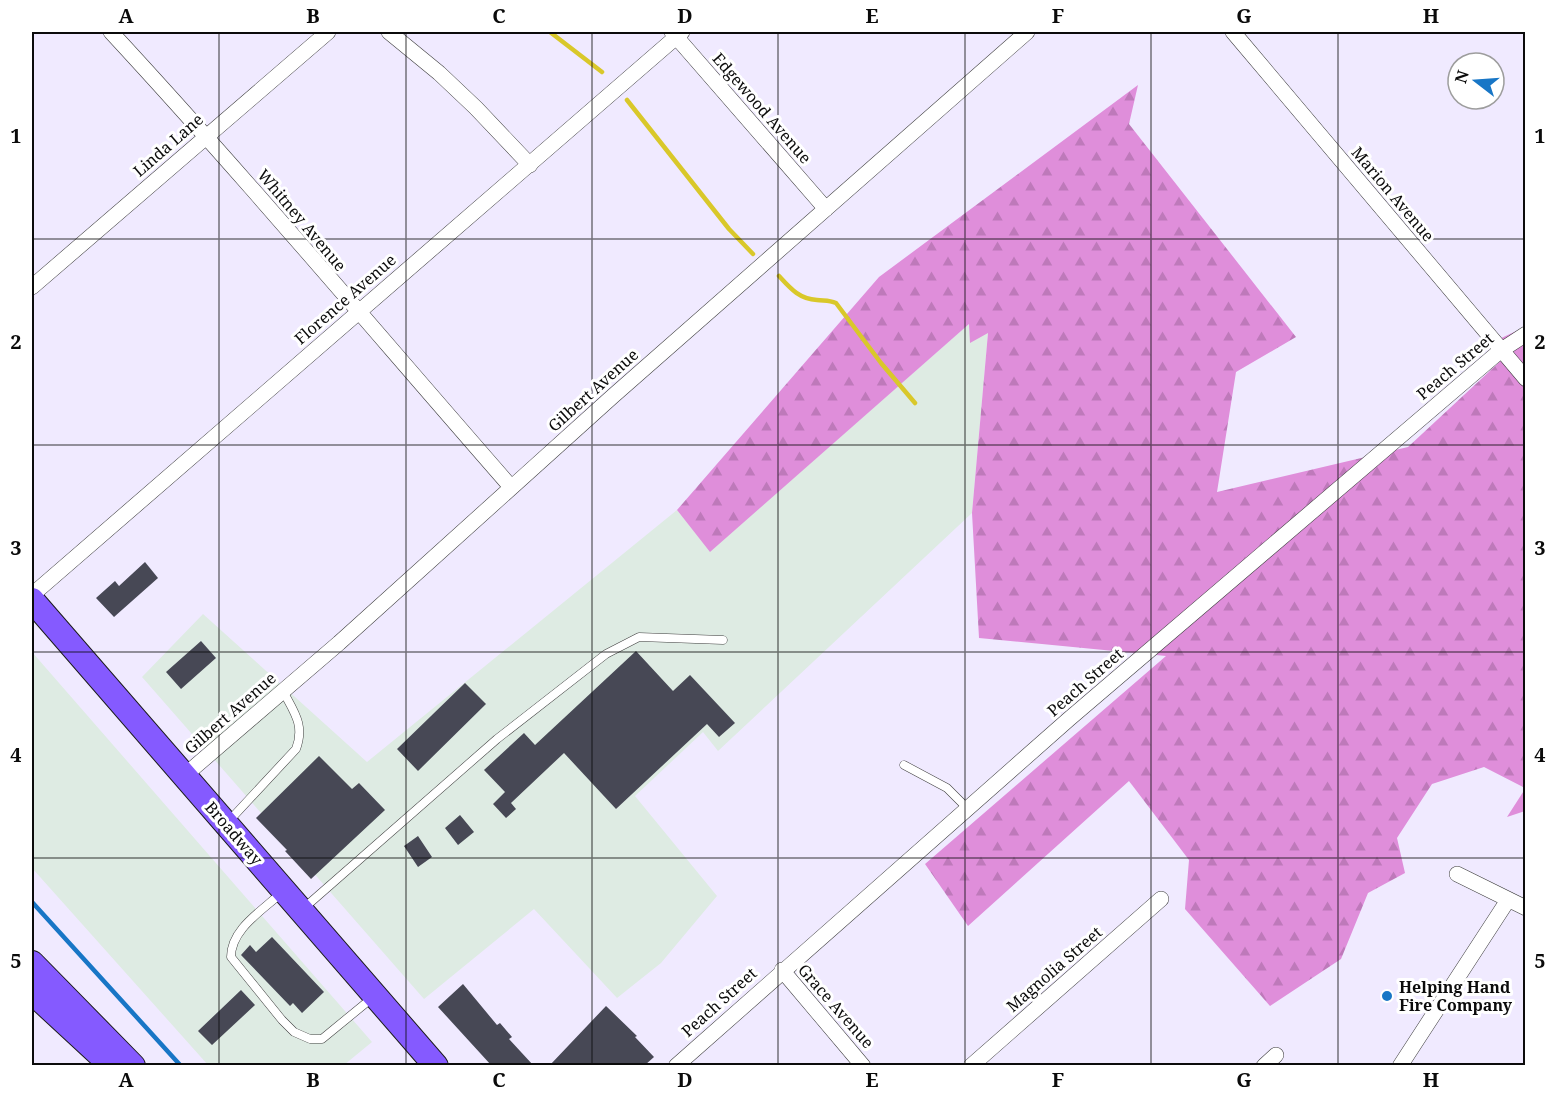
<svg xmlns="http://www.w3.org/2000/svg" width="1557" height="1097" font-family="'Noto Serif',serif">
<style>
.industrial{fill:#deebe3}
.forest{fill:url(#forest-firs)}
.lines{fill:none;stroke-linecap:round;stroke-linejoin:round}
.stream{stroke:#d9c82a;stroke-width:4.5}
.building{fill:#474855}
.lane-casing{stroke:#3e3e3e;stroke-width:9}
.street-casing{stroke:#3e3e3e;stroke-width:16}
.primary-casing{stroke:#1c1c1c;stroke-width:26}
.lane{stroke:#fff;stroke-width:8}
.street{stroke:#fff;stroke-width:15}
.primary{stroke:#855aff;stroke-width:24}
.rail{stroke:#1876c6;stroke-width:4.5}
.grid{fill:none;stroke:#0b0b0b;stroke-width:1.5;stroke-opacity:0.55}
.poi-dot{fill:#1876c6;stroke:#fff;stroke-width:2}
.labels{text-anchor:middle;stroke-width:6;stroke-linejoin:round;paint-order:stroke}
.street-label{font-size:16px;fill:#0b0b0b;stroke:#fff}
.poi-label{font-size:16px;font-weight:bold;fill:#0b0b0b;stroke:#fff;text-anchor:start}
.neatline{fill:none;stroke:#0b0b0b;stroke-width:2}
.grid-label{font-size:20px;text-anchor:middle;font-weight:bold;fill:#0b0b0b}
</style>
<defs>
<pattern id="forest-firs" width="22" height="20" patternUnits="userSpaceOnUse" patternTransform="scale(1.5)"><rect width="22" height="20" fill="#df8eda"/><path d="M5 1l3.5 6h-7zM16 11l3.5 6h-7z" fill="#be79ba"/></pattern>
</defs>
<rect width="100%" height="100%" fill="#f0eaff"/>
<path class="industrial" d="M970 323 988 333 972 513 718 751 703 732 635 796 717 896 661 963 617 998 534 909 424 999 142 677 203 614 367 762 677 510 710 551Z
M32 652 372 1042 344 1065H208L32 868Z"/>
<path class="forest" d="M1138 85 1129 124 1296 337 1236 372 1217 492 1408 447 1507 355 1497 340 1525 327V788L1484 767 1432 784 1397 838 1405 873 1368 893 1341 959 1270 1006 1185 909 1189 860 1129 781 968 926 925 864 1166 656 979 638 972 513 988 333 970 343 969 324 710 552 677 510 879 277Z
M1525 789V811L1507 817Z"/>
<g class="lines">
<path class="stream" d="M550 32 602 72
M627 100 729 229 753 254
M779 276C790 288 799 299 817 300 824 301 829 300 836 303L881 363 915 403"/>
</g>
<path class="building" d="M145 562 158 578 114 617 96 598 115 581 119 586Z
M201 641 216 658 181 689 166 672Z
M636 651 673 691 690 675 735 723 719 737 707 724 616 809 564 753 511 803 516 809 506 818 493 804 505 792 484 770 524 733 535 745Z
M465 683 486 704 418 771 397 749Z
M319 756 352 789 359 783 385 810 311 879 285 851 287 850 256 818Z
M460 815 474 832 458 845 445 828Z
M418 836 432 857 418 867 404 846Z
M272 937 324 992 302 1013 293 1003 290 1006 241 955 250 945 256 952Z
M463 984 497 1025 500 1023 512 1037 509 1039 533 1065H491L438 1007Z
M241 990 255 1005 212 1045 198 1031Z
M606 1006 637 1036 635 1037 654 1057 645 1065H550Z"/>
<g class="lines">
<defs>
<path id="lane" d="M904 765 947 788 968 809
M229 821 296 749C305 725 294 712 283 691
M281 893C262 911 231 929 231 957L282 1020 294 1032 310 1039H322L372 998
M304 908 497 739 606 654 639 637 723 640"/>
<path id="street" d="M111 32C248 180 378 335 511 487
M389 32 439 73 476 108 530 165
M672 32 826 209
M1233 32 1526 379
M32 287 328 32
M32 595 682 32
M184 776 339 643 613 396 1027 32
M1457 874 1526 908
M782 970 863 1066
M676 1066 1069 719 1500 351 1526 334
M971 1066 1161 899
M1264 1066 1276 1055
M1400 1066 1508 900"/>
<path id="primary" d="M32 600 436 1066
M32 963 133 1066
M32 992 112 1066"/>
</defs>
<use href="#lane" class="lane-casing"/>
<use href="#street" class="street-casing"/>
<use href="#primary" class="primary-casing"/>
<use href="#lane" class="lane"/>
<use href="#street" class="street"/>
<use href="#primary" class="primary"/>
<path class="rail" d="M32 902 181 1066"/>
</g>
<path class="grid" d="M219 32V1066M406 32V1066M592 32V1066M778 32V1066M965 32V1066M1151 32V1066M1338 32V1066M32 239H1526M32 445H1526M32 652H1526M32 858H1526"/>
<circle class="poi-dot" cx="1387" cy="996" r="6"/>
<g class="labels">
<g class="street-label">
<text transform="translate(762 108) rotate(49)" y="6">Edgewood Avenue</text>
<text transform="translate(168 145) rotate(-41)" y="6">Linda Lane</text>
<text transform="translate(1393 194) rotate(50)" y="6">Marion Avenue</text>
<text transform="translate(302 220) rotate(50)" y="6">Whitney Avenue</text>
<text transform="translate(345 299) rotate(-41)" y="6">Florence Avenue</text>
<text transform="translate(1455 366) rotate(-40)" y="6">Peach Street</text>
<text transform="translate(593 390) rotate(-42)" y="6">Gilbert Avenue</text>
<text transform="translate(1085 682) rotate(-41)" y="6">Peach Street</text>
<text transform="translate(230 713) rotate(-41)" y="6">Gilbert Avenue</text>
<text transform="translate(234 833) rotate(49)" y="6">Broadway</text>
<text transform="translate(1054 969) rotate(-41)" y="6">Magnolia Street</text>
<text transform="translate(719 1002) rotate(-42)" y="6">Peach Street</text>
<text transform="translate(836 1006) rotate(49)" y="6">Grace Avenue</text>
</g>
<g class="poi-label">
<text x="1399" y="993">Helping Hand<tspan x="1399" dy="18">Fire Company</tspan></text>
</g>
</g>
<rect width="1557" height="1097" fill="none" stroke="#ffffff" stroke-width="66"/>
<g transform="translate(1476 81) rotate(287)"><circle r="28" fill="#ffffff" stroke="#9d9d9d" stroke-width="1.5"/>
<path d="M0-4.5L10 22L0 15L-10 22Z" fill="#1876c6"/>
<text y="-9" font-size="16" font-weight="bold" text-anchor="middle" fill="#0b0b0b">N</text>
</g>
<rect x="33" y="33" width="1491" height="1031" class="neatline"/>
<g class="grid-label">
<text x="126" y="23">A</text>
<text x="313" y="23">B</text>
<text x="499" y="23">C</text>
<text x="685" y="23">D</text>
<text x="872" y="23">E</text>
<text x="1058" y="23">F</text>
<text x="1244" y="23">G</text>
<text x="1431" y="23">H</text>
<text x="16" y="143">1</text>
<text x="1540" y="143">1</text>
<text x="16" y="349">2</text>
<text x="1540" y="349">2</text>
<text x="16" y="555">3</text>
<text x="1540" y="555">3</text>
<text x="16" y="762">4</text>
<text x="1540" y="762">4</text>
<text x="16" y="968">5</text>
<text x="1540" y="968">5</text>
<text x="126" y="1087">A</text>
<text x="313" y="1087">B</text>
<text x="499" y="1087">C</text>
<text x="685" y="1087">D</text>
<text x="872" y="1087">E</text>
<text x="1058" y="1087">F</text>
<text x="1244" y="1087">G</text>
<text x="1431" y="1087">H</text>
</g>
</svg>
